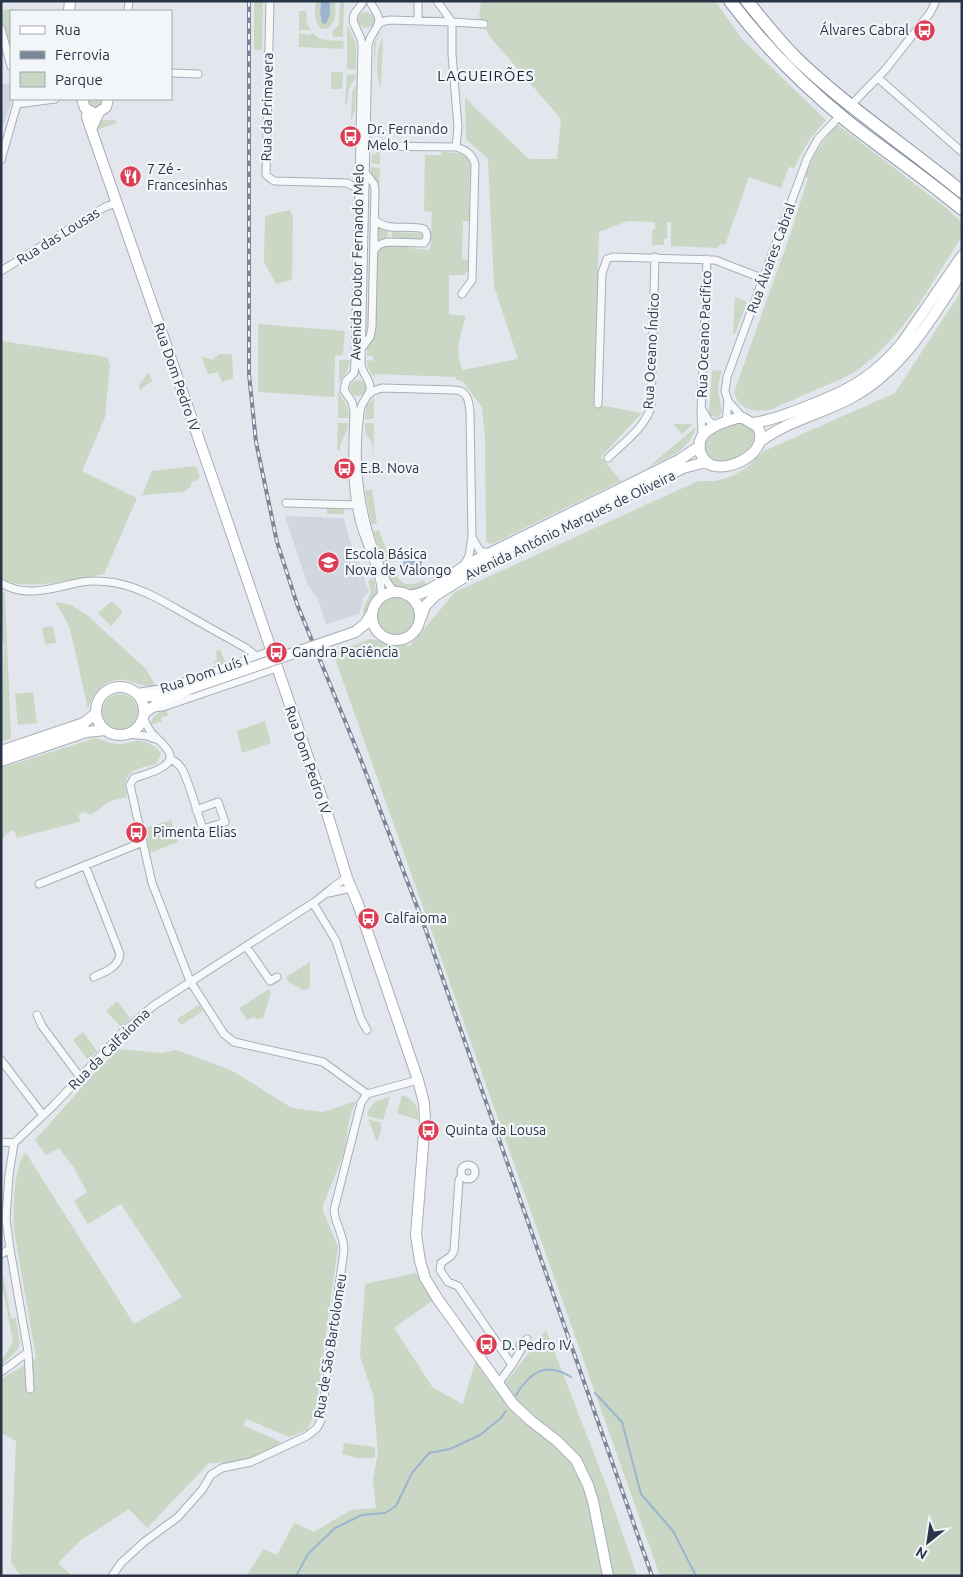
<svg xmlns="http://www.w3.org/2000/svg" width="963" height="1577" font-family="Ubuntu,sans-serif">
<style>
.built{fill:#d1d6df}
.green{fill:#c9d7c4}
.water{fill:#9bb5d0}
.lines{fill:none;stroke-linecap:round;stroke-linejoin:round}
.stream{stroke:#9bb5d0;stroke-width:2}
.street-casing{stroke:#a7aeb8;stroke-width:9}
.secondary-casing{stroke:#a7aeb8;stroke-width:12}
.highway-casing{stroke:#8994a5;stroke-width:14}
.street{stroke:#f7f8fa;stroke-width:7}
.secondary{stroke:#fff;stroke-width:10}
.highway{stroke:#fff;stroke-width:12}
.rail-casing{stroke:#7b8698;stroke-width:4}
.rail{stroke:#f3f6f9;stroke-width:2;stroke-dasharray:5.5;stroke-linecap:butt}
.secondary-bridge-casing{stroke:#a7aeb8;stroke-width:12;stroke-linecap:butt}
.secondary-bridge{stroke:#fff;stroke-width:10}
.labels{text-anchor:middle;stroke-width:4.5;stroke-linejoin:round;paint-order:stroke}
.poi-label{font-size:14px;fill:#293447;stroke:#f3f6f9;text-anchor:start}
.street-label{font-size:14px;fill:#293447;stroke:#f3f6f9}
.neighbourhood-label{font-size:15px;letter-spacing:1px;fill:#1b2538;stroke:#f3f6f9}
</style>
<rect width="100%" height="100%" fill="#e3e7ed"/>
<path class="built" d="M1 84 11 85 12 99 1 132Z
M285 516 344 518 349 539 369 591 363 599 359 614 326 624 318 599 308 585Z"/>
<path class="green" d="M254 1H263L262 50H254Z
M316 1H321L320 12 330 5V1H335C336 12 336 23 327 29H321C314 21 314 11 316 1Z
M340 1H344L343 37H333L332 32 340 23 339 22Z
M481 1H715L742 39 826 120 809 140 794 168 789 167 781 188 749 177 725 245 720 244 717 248 671 246V222H667V239H664V245H652V230L655 229V222L628 221 599 232 594 404 642 413 601 457 621 481 492 544 486 542 485 438 482 407 462 381 456 380V377L375 374V378C370 373 367 368 367 360L373 361V356H367V344L374 327 376 326 377 271H375V255L380 246 406 245 409 248 430 250 432 212 424 211 425 155H441V152L460 153 467 157 470 165 469 221H463L462 259 468 260V270L464 275H449V314L466 316C461 334 453 352 463 370L518 359 494 286 488 159 466 139 465 98 529 159H557L561 119 490 37 479 17Z
M14 9 21 10V11H11V49H10L1 17V10Z
M299 11H306L307 21 305 22 311 30H299Z
M358 20a8 8 0 1 1 16 0a8 8 0 1 1-16 0Z
M347 25 356 43V70L347 69Z
M383 29 376 42 374 71V43Z
M299 33 308 35 313 33 320 39 327 40 328 41H330V40L344 41 343 49 299 47Z
M383 37 381 88C375 78 376 47 383 37Z
M331 72H343L342 89H331Z
M347 74 357 75 349 89 347 104H345Z
M356 85 355 111 351 120 352 92Z
M86 99H104L103 103 97 108 91 107Z
M102 120H116V123L97 130 96 127Z
M837 124 950 211 962 223V236C931 284 904 337 857 370 846 378 834 382 822 387 805 395 787 402 770 410 752 412 739 410 734 392L790 235 808 178 805 176C813 156 823 140 837 124Z
M380 151V164L371 163 372 155Z
M371 167 380 168 379 195H377L371 174Z
M371 183 372 186 370 332 367 337Z
M290 210 293 216 292 280 276 284 264 262 265 217 271 214Z
M377 226 388 230 387 240 376 243Z
M392 232 420 233 423 236 420 239 392 238Z
M962 290V1576H660L333 653 370 639 410 646 455 592 698 481H716L732 476 746 468 764 451 895 393Z
M735 297 747 302 735 334H733Z
M258 324 345 331 343 355 335 356 334 397 258 392Z
M1 341 107 357 110 365 105 417 82 471 137 498 104 574C76 579 26 592 1 579V486L3 484H1Z
M218 354H232L233 378 222 382 218 372 208 374 201 356 214 360V357L218 356Z
M339 360H350L348 369 339 383Z
M712 370 722 371C715 390 720 394 722 412L718 417 711 416 709 413Z
M149 372 152 381 140 390 139 385Z
M350 388a8 8 0 1 1 16 0a8 8 0 1 1-16 0Z
M338 391 348 409 349 418H338Z
M374 397V419H365L366 407Z
M338 423H348C348 435 340 438 340 450L337 449Z
M365 423H374L373 460 372 443 365 432Z
M741 423C778 432 737 464 717 461 712 461 709 459 707 455 696 436 727 424 741 423Z
M673 424H693L682 434Z
M696 427C689 452 668 457 647 468Z
M196 466 200 478 191 483V486L184 492 142 495 152 471Z
M365 490H372L377 523 371 524Z
M327 508H343L345 514H327Z
M379 530 391 562 385 564 373 532Z
M392 566C399 584 407 589 424 580L428 586C418 589 401 593 393 584 390 580 389 573 387 569Z
M373 578 377 593C374 599 367 615 363 619V609L371 592 368 581Z
M1 589 5 593 11 738 1 742 4 644 1 639Z
M377 617a20 20 0 1 1 40 0a20 20 0 1 1-40 0Z
M112 601 123 612 111 626 98 613Z
M55 602 71 605 87 615 146 669 156 687C144 687 136 683 125 680 105 677 93 693 88 709L70 629 66 620Z
M53 626 56 643 45 644 42 628Z
M220 649 226 664 216 667 214 661 217 660 216 651Z
M33 692 37 723 18 725 15 694Z
M102 712a18 18 0 1 1 36 0a18 18 0 1 1-36 0Z
M166 709 168 715 161 718 162 721 151 725C151 716 158 713 166 709Z
M265 721 271 743 242 753 237 731Z
M95 738C102 740 111 744 119 744 124 744 129 742 135 741 145 740 157 745 161 755L156 764C135 769 121 771 127 797L110 801 91 815 82 812 78 816 81 821 79 822 17 838 14 830 7 833 1 841V768Z
M171 820 178 842 150 853 145 828Z
M310 962V988L303 990 289 982 286 977Z
M269 989 271 993 263 1018 256 1019 254 1017 247 1020 239 1008Z
M117 1001 130 1018 121 1027 106 1011Z
M199 1005 203 1011 181 1025 177 1019Z
M83 1032 97 1051 88 1060 73 1040Z
M119 1049 162 1053 176 1050 231 1070 292 1108 323 1112 356 1101 350 1116 344 1153 322 1208 338 1247 315 1415 307 1430 289 1437 246 1419 243 1425 281 1442 251 1462 209 1463 147 1528 129 1509 81 1540 58 1563 72 1576H20L11 1562 16 1441 1 1433V1379L36 1358 14 1230C13 1213 13 1164 26 1153L134 1324 182 1297 121 1204 88 1224 74 1201 87 1192 74 1168 59 1148 46 1155 35 1140 99 1068Z
M402 1095C414 1099 419 1107 418 1120L397 1113Z
M390 1097 383 1120 367 1116C370 1102 378 1100 390 1097Z
M368 1119 381 1123 380 1126 382 1127 377 1142Z
M416 1273 432 1301 394 1328 433 1388 463 1404 475 1362 498 1393 546 1330 605 1482 637 1576H246L264 1549 277 1555 294 1523 314 1532 351 1510 376 1508 373 1480 378 1453 373 1395 360 1356 365 1284Z
M3 1275 11 1318H16L20 1344 19 1348 1 1366V1361L13 1342 2 1285Z
M344 1443 375 1447V1458H358L342 1454Z"/>
<path class="water" d="M321 1H330V14L326 24 322 23 320 12Z
M404 555H407V560L422 561 421 569 403 568Z"/>
<g class="lines">
<path class="stream" d="M595 1393 622 1422 641 1494 673 1531 696 1576
M516 1395C530 1372 546 1361 571 1377
M296 1576 308 1554 335 1528 362 1515 385 1513 396 1506 412 1473 429 1453 450 1449 480 1435 501 1418 506 1411"/>
<defs>
<path id="street" d="M270 1 266 175 274 181 347 183 359 189
M363 1C361 7 356 10 354 15 350 24 362 34 362 45L355 363 354 373 346 381 344 390 352 402 354 411C353 447 350 484 359 519 364 542 384 577 381 598
M370 1C372 7 376 10 378 16 382 26 369 34 368 46L361 364C362 374 371 380 370 388 370 396 361 401 360 412 353 463 360 515 379 563 383 573 386 585 396 592
M437 1 452 22 484 24
M128 11 129 1
M418 21V1
M378 25 381 22 390 20 452 22V54L458 127 456 147C466 150 472 154 475 164L472 280 462 294
M1 29 11 66
M171 73 198 74
M878 78 962 152
M855 101 885 70 930 13 936 1
M17 104 55 99
M366 146 456 147
M1 160 17 104V99
M374 219C387 233 407 224 424 229 428 234 428 238 424 243L387 242 378 245 374 251
M1 271 105 207 116 203
M361 349 370 337 372 327 375 190 374 184 365 172
M369 394 373 391 382 388 454 390C467 390 469 400 470 412L472 537 469 556 464 565
M728 401 743 418
M598 404 602 273 607 259 613 257 715 260 764 279
M703 411 708 420 716 426
M726 422 728 401 725 391 727 377 807 159 818 139 835 121
M702 436 701 413 707 259
M608 458C623 443 646 427 651 406L655 257
M286 503 356 505
M473 539 480 551 489 553
M1 583C27 599 55 587 82 582 94 580 105 581 116 583 141 588 161 600 182 612 203 624 224 636 246 648L256 656
M140 692 167 688 271 651
M153 708 163 707 277 668
M143 718C146 723 148 728 151 732 158 741 181 755 164 766 156 772 144 775 134 778L130 785 152 883 190 981 224 1034 234 1042 323 1062 367 1094
M127 734 147 736 155 739
M170 759C175 761 179 764 182 769 190 784 197 812 203 829L225 822 218 802 196 810
M85 865 120 954C118 968 106 971 94 977
M39 884 143 842
M329 893 351 888
M313 903 336 941 361 1019 367 1030
M246 946 270 981 277 977
M37 1015 42 1026 80 1077
M1 1060 43 1115
M1 1142 14 1143
M461 1172a7 7 0 1 1 14 0a7 7 0 1 1-14 0Z
M462 1176 459 1180 454 1251 451 1256 441 1263 440 1270 448 1282 458 1286 512 1365 498 1384
M1 1254 10 1249
M28 1352 30 1389
M512 1365 522 1348 520 1345 527 1339
M1 1372 28 1352 10 1249 6 1219 9 1175 14 1143 54 1105 122 1033 153 1006 313 903C324 896 336 883 347 878
M112 1576 121 1563 144 1542 178 1517 202 1490 211 1475 222 1468 251 1462 307 1436 317 1428 321 1420 344 1250C344 1235 335 1224 334 1210L361 1103 367 1094 418 1080"/>
<path id="secondary" d="M69 11 70 1
M82 99 85 108 92 112
M88 111 87 117 91 129 221 503 327 813 347 878 358 904 418 1080 424 1103 425 1121 416 1235 420 1261 425 1278 437 1298 513 1404 530 1420 557 1441 576 1460 588 1485 593 1501 608 1576
M91 129 99 112 106 107 108 99
M737 418H743L758 427C770 452 731 472 711 465 707 463 703 458 701 454 692 431 721 423 737 418Z
M753 423C773 420 790 413 808 406 849 390 874 377 902 343L962 256
M761 441C789 420 821 414 851 398 903 370 931 319 962 272
M372 616a24 24 0 1 1 48 0a24 24 0 1 1-48 0Z
M407 595C426 598 453 572 470 563 539 529 609 495 679 460L700 446
M421 618 425 606 436 595 476 570 683 468 706 462
M355 632 365 624 372 613
M96 711a24 24 0 1 1 48 0a24 24 0 1 1-48 0Z
M139 695 155 696 171 693
M144 713 160 702 189 689
M1 751 84 723 96 713
M1 761 86 732 105 730"/>
<path id="highway" d="M730 1C764 46 803 85 847 121 885 151 925 178 962 209
M747 1C763 21 779 41 797 59 848 108 908 147 962 192"/>
</defs>
<use href="#street" class="street-casing"/>
<use href="#secondary" class="secondary-casing"/>
<use href="#highway" class="highway-casing"/>
<use href="#street" class="street"/>
<use href="#secondary" class="secondary"/>
<use href="#highway" class="highway"/>
<defs>
<path id="rail" d="M249 1V374L256 442 277 542 297 604 359 755 424 925 652 1576"/>
</defs>
<use href="#rail" class="rail-casing"/>
<use href="#rail" class="rail"/>
<defs>
<path id="secondary-bridge" d="M189 689 355 632"/>
</defs>
<use href="#secondary-bridge" class="secondary-bridge-casing"/>
<use href="#secondary-bridge" class="secondary-bridge"/>
</g>
<defs>
<symbol id="bus-disc" viewBox="-11 -11 22 22"><circle r="9.5" fill="#dc3e56" stroke="#f3f6f9"/><path d="M-5-6H5V4H4V6H2V4H-2V6H-4V4H-5ZM-3.5-4V0h7V-4ZM-3.5 1.2v1.5H-2V1.2ZM2 1.2v1.5H3.5V1.2Z" fill="#fff"/></symbol>
<symbol id="restaurant-disc" viewBox="-11 -11 22 22"><circle r="9.5" fill="#dc3e56" stroke="#f3f6f9"/><path d="M-5-6h1v4h1v-4h1v4h1v-4h1v5L-1.5 .5V6h-2V.5L-5-1ZM5-6V6H3V1.5H1.5Q1.5-4 5-6Z" fill="#fff"/></symbol>
<symbol id="school-disc" viewBox="-11 -11 22 22"><circle r="9.5" fill="#dc3e56" stroke="#f3f6f9"/><path d="M0-5L7-2L0 1L-7-2ZM-4 1L0 2.5L4 1V4Q0 6-4 4Z" fill="#fff"/></symbol>
</defs>
<g fill-rule="evenodd">
<use href="#bus-disc" x="912" y="18" width="25" height="25"/>
<use href="#bus-disc" x="338" y="124" width="25" height="25"/>
<use href="#restaurant-disc" x="118" y="164" width="25" height="25"/>
<use href="#bus-disc" x="332" y="456" width="25" height="25"/>
<use href="#school-disc" x="316" y="550" width="25" height="25"/>
<use href="#bus-disc" x="264" y="640" width="25" height="25"/>
<use href="#bus-disc" x="124" y="820" width="25" height="25"/>
<use href="#bus-disc" x="356" y="906" width="25" height="25"/>
<use href="#bus-disc" x="416" y="1118" width="25" height="25"/>
<use href="#bus-disc" x="474" y="1332" width="25" height="25"/>
</g>
<g class="labels">
<g class="poi-label">
<text x="909" y="35" text-anchor="end">Álvares Cabral</text>
<text x="367" y="134">Dr. Fernando<tspan x="367" dy="16">Melo 1</tspan></text>
<text x="147" y="174">7 Zé -<tspan x="147" dy="16">Francesinhas</tspan></text>
<text x="360" y="473">E.B. Nova</text>
<text x="345" y="559">Escola Básica<tspan x="345" dy="16">Nova de Valongo</tspan></text>
<text x="292" y="657">Gandra Paciência</text>
<text x="153" y="837">Pimenta Elias</text>
<text x="384" y="923">Calfaioma</text>
<text x="445" y="1135">Quinta da Lousa</text>
<text x="502" y="1350">D. Pedro IV</text>
</g>
<g class="street-label">
<text transform="translate(267 107) rotate(-89)" y="5">Rua da Primavera</text>
<text transform="translate(58 236) rotate(-32)" y="5">Rua das Lousas</text>
<text transform="translate(771 258) rotate(-70)" y="5">Rua Álvares Cabral</text>
<text transform="translate(357 262) rotate(-89)" y="5">Avenida Doutor Fernando Melo</text>
<text transform="translate(704 334) rotate(-88)" y="5">Rua Oceano Pacífico</text>
<text transform="translate(651 351) rotate(-87)" y="5">Rua Oceano Índico</text>
<text transform="translate(177 377) rotate(71)" y="5">Rua Dom Pedro IV</text>
<text transform="translate(570 525) rotate(-26)" y="5">Avenida António Marques de Oliveira</text>
<text transform="translate(204 674) rotate(-19)" y="5">Rua Dom Luís I</text>
<text transform="translate(308 760) rotate(71)" y="5">Rua Dom Pedro IV</text>
<text transform="translate(109 1049) rotate(-45)" y="5">Rua da Calfaioma</text>
<text transform="translate(330 1346) rotate(-81)" y="5">Rua de São Bartolomeu</text>
</g>
<g class="neighbourhood-label">
<text x="486" y="81">LAGUEIRÕES</text>
</g>
</g>
<rect width="963" height="1577" fill="none" stroke="#293447" stroke-width="5"/>
<rect x="10" y="10" width="162" height="90" fill="#f3f6f9" stroke="#a2a8b2"/>
<rect x="20" y="26" width="25" height="8" fill="#ffffff" stroke="#a2a8b2"/>
<text x="55" y="35" font-size="15" fill="#293447">Rua</text>
<rect x="20" y="51" width="25" height="8" fill="#7b8698" stroke="#a2a8b2"/>
<text x="55" y="60" font-size="15" fill="#293447">Ferrovia</text>
<rect x="20" y="72" width="25" height="15" fill="#c9d7c4" stroke="#a2a8b2"/>
<text x="55" y="85" font-size="15" fill="#293447">Parque</text>
<g transform="translate(928 1542) rotate(210)" stroke="#f3f6f9" stroke-width="4" paint-order="stroke">
<path d="M0-4L9 19L0 12L-9 19Z" fill="#293447"/>
<text y="-8" font-size="14" font-weight="bold" text-anchor="middle" fill="#293447">N</text>
</g>
</svg>
